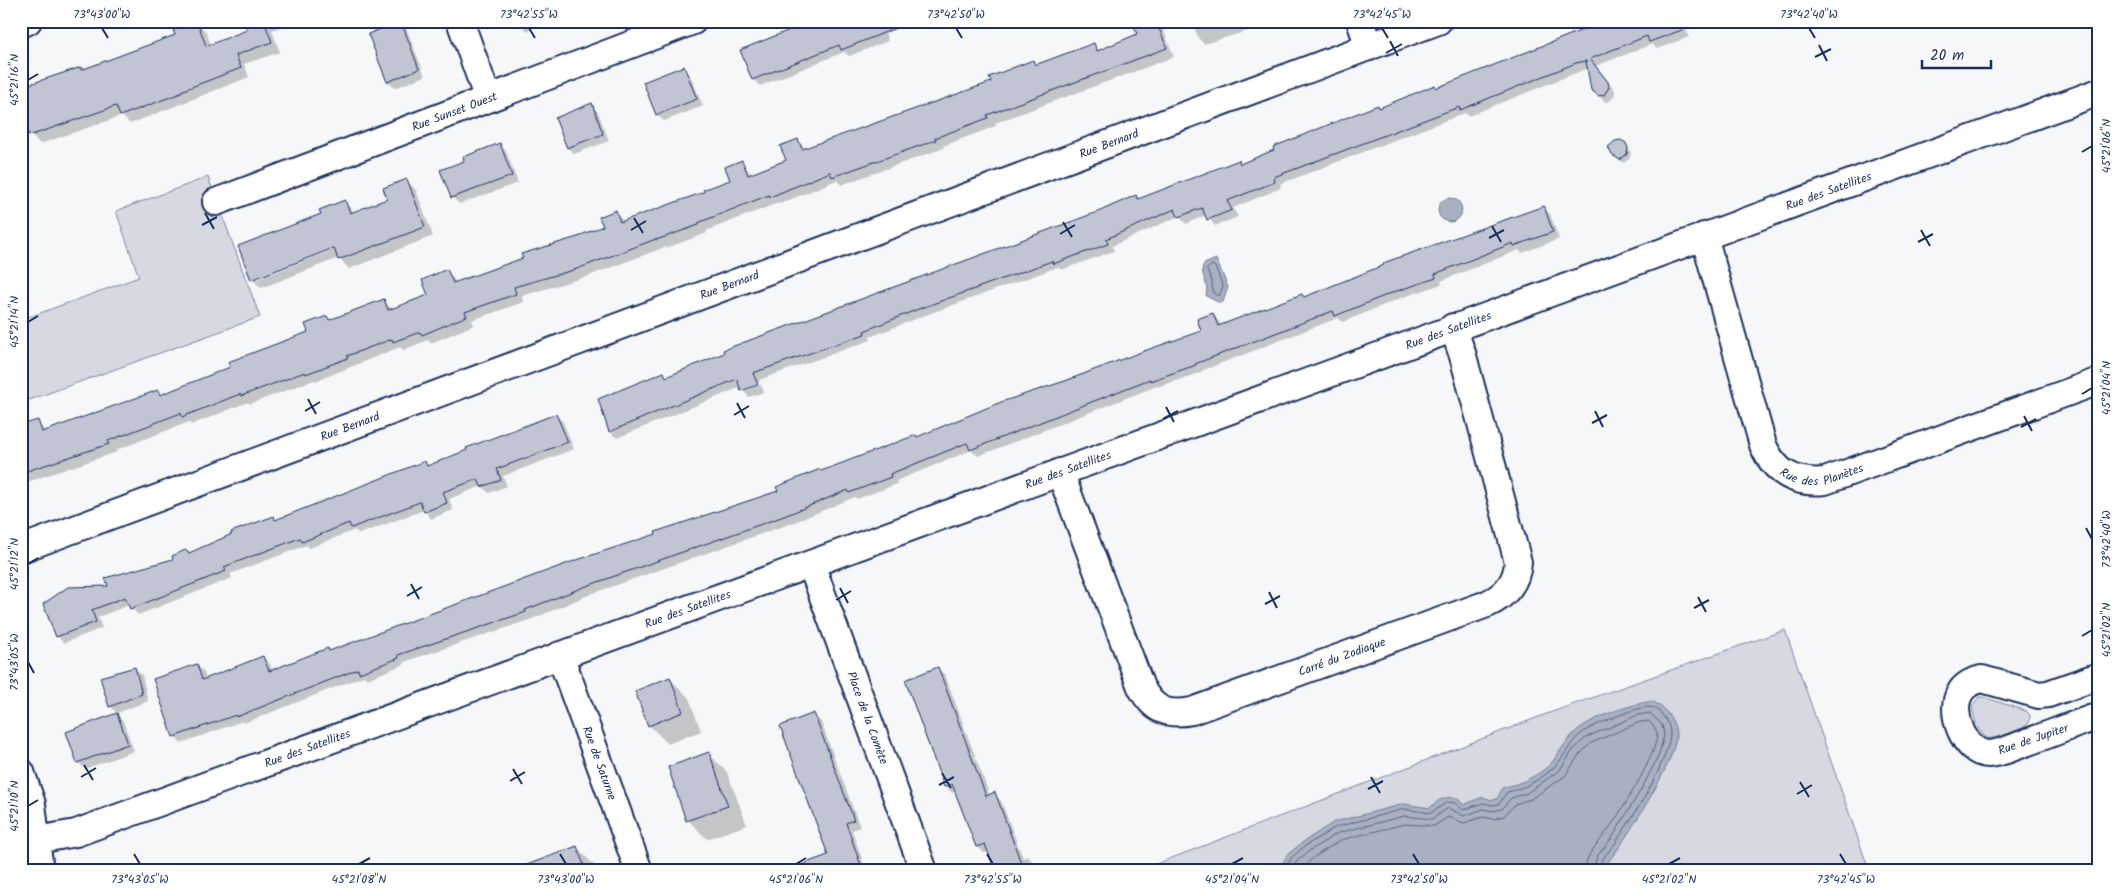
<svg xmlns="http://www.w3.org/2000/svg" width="2120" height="892" font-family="Kalam,sans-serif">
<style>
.green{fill:#d6d9e2;stroke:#7884a0}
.water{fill:#a9b0c1;stroke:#707c99}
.shadow{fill:#0003;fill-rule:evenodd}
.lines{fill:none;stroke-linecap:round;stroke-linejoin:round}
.shore{stroke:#546386;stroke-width:1}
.building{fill:#c0c4d3;stroke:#1b2f5e}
.street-casing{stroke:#1b2f5e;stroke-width:30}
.street{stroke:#fff;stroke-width:26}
.ticks{fill:none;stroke:#1b2f5e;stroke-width:2}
.labels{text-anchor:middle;stroke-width:4;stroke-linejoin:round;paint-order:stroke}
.street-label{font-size:12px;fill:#1b2f5e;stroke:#fff}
.neatline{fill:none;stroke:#1b2f5e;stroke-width:2}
.ticks-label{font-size:12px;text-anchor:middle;fill:#1b2f5e}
</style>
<rect width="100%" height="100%" fill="#f6f7f9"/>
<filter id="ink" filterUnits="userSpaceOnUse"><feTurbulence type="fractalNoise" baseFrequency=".02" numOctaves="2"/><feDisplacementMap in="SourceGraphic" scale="10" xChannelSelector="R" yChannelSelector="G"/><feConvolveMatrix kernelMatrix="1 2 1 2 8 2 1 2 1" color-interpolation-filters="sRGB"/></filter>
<g filter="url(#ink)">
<path class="green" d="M208 177 260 317 21 403V320L139 277 116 211Z
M1785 630 1869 870 1138 871 1549 713Z
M1979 697H1983L2026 711 2030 715C2030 720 2029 724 2026 726 2020 730 1993 740 1987 738 1978 734 1973 715 1972 706Z"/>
<path class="water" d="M1438 210a12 12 0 1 1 24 0a12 12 0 1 1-24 0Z
M1216 259 1228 287 1223 302 1220 303 1206 296C1210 283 1198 273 1204 264Z
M1652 701C1665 708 1674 718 1676 733 1678 757 1636 821 1622 843 1616 853 1608 860 1603 871H1278L1288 854 1303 842 1334 822 1404 804 1430 808C1439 799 1445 796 1458 798L1463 805 1483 797 1492 800 1497 799 1503 787C1520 785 1542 774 1553 761 1562 749 1568 737 1580 728 1598 715 1630 705 1652 701Z"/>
<path class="shadow" d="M245 21H297L272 30 280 52 244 64 249 77 130 124 122 116 40 144 31 135 80 69 82 71 177 36 197 22 206 32 211 45 249 31Z
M519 21H552L527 31Z
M881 21 888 41 849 56 844 52 760 86 753 79Z
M1133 21H1160L1174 57 995 123 996 126 943 146 944 148 841 185 837 180 780 204 778 203 706 231 707 233 666 248 665 247 586 277 521 296 524 302 472 320 474 325 431 343 428 340 403 350 400 347 316 381 314 380 250 404 248 402 191 425 189 422 116 450 117 452 21 484V427L37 422 46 432 158 392 162 396 231 368 310 333 327 317 331 321 384 301 393 310 430 296 447 271 457 283 583 237 604 226 615 212 624 222 706 192 732 180 742 162 752 175 787 160 797 140 806 149 993 82 1033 62 1037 66 1094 45 1100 51 1139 35Z
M1192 21H1259L1246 26 1248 31 1204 44 1198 38Z
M1683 21 1689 37 1657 49 1652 44 1596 66 1615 90V94L1610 101 1606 102 1592 90 1588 68 1468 116 1465 113 1280 184 1281 188 1233 208 1238 217 1215 226 1206 215 1186 224 1179 216 1112 246 1114 251 1061 270 1058 267 923 316 870 337 871 340 759 380 760 382 744 388V391L761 385 764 392 749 397 742 390 741 387 617 438 610 432 599 399 664 374 668 378 1100 212 1136 196 1139 199 1238 161 1242 165 1378 107 1380 109 1435 87 1437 89Z
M400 23 407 30 425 76 395 88 388 81Z
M683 68 690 75 703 106 664 121 657 115Z
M591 105 598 112 609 141 574 154 568 148Z
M499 144 506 151 518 183 459 204 452 197 466 162Z
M1625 144 1631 152 1630 157 1624 163 1613 155Z
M406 180 416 190 433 236 349 269 339 258 261 288 252 279 322 215 345 202 354 212 388 199ZM339 244 340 247 255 280V277Z
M1543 207 1550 214 1559 239 1522 253 1519 250 1441 281 1442 284 1401 298 1343 322 1338 318 1201 371 1202 372 1158 387 1157 386 978 456 972 450 896 481 897 484 857 499 855 497 795 522 591 594 532 619 404 662 405 664 367 679 364 676 244 723 243 721 181 743 174 736 197 666 204 672 206 680 263 658 270 664 272 671 328 650 331 652 779 492 822 472 916 436 918 438 1203 332 1213 314 1222 326 1305 298Z
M556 415 563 422 574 449 503 476 507 486 489 493 482 486 449 499 453 510 431 519 424 510 359 534 355 530 309 548 307 545 230 574 232 578 138 615 129 605 98 617 102 628 64 643 57 636 110 587 274 518 277 520 425 462 429 466Z
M135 669 142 675 148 701 117 713 110 706Z
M938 669 945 675 990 796 994 794 1001 801 1023 858 1027 856 1034 863 1037 871H996L989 852 984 853 978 847 956 791 952 793 945 786Z
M670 679 689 698 701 731 668 744 649 725Z
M116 715 123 721 134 751 85 769 78 762Z
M814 715 821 722 860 827 852 830 866 871H826L829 855Z
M708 753 727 772 747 825 707 839 688 820Z
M577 848 596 867 598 871H528Z"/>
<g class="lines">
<path class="shore" d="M1212 265 1215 267 1223 287 1219 296 1213 293 1212 282 1207 270Z
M1284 871 1292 857 1305 846 1336 827 1404 809 1431 813 1447 802 1455 803 1463 810 1483 803 1492 805 1499 804 1507 792C1524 789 1544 778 1556 765 1566 755 1570 742 1582 733 1593 725 1636 707 1649 707 1656 707 1660 712 1664 717 1671 726 1671 735 1668 745 1658 779 1637 810 1618 839 1612 850 1600 857 1598 871
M1291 871 1297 861 1309 851 1338 833 1404 816 1432 819 1448 808 1464 816 1483 809 1492 811 1502 809 1511 798 1527 793 1560 770 1573 750 1587 737 1638 715 1650 713 1662 725 1664 735 1659 755 1642 788 1612 838 1598 855 1592 871
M1300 871 1314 857 1341 840 1404 824 1434 826 1448 817 1464 823 1483 817 1493 819 1504 816 1515 804 1531 799 1565 776 1579 755 1591 743 1640 722 1649 721C1652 725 1657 729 1657 734 1657 755 1619 816 1605 834 1596 846 1585 855 1585 871"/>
</g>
<path class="building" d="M197 21 206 46 247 30 244 21H264L272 42 236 55 241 68 181 91V93L120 116 116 106 29 136 21 112V87L81 67V70L175 35 173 30Z
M401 21 419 69 387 82 368 34Z
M812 21H911V22L841 50 839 45 752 80 740 50Z
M1132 21H1156L1167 48 987 115 988 118 935 138 936 140 832 177 830 172 770 197 769 195 698 223 699 225 656 240V239L577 269 514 287 516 294 465 312 467 316 422 335 420 332 393 342 392 339 347 356 348 358 306 374 305 372 241 396 240 394 182 417 181 413 108 441 109 444 21 473V425L38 420 42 432 158 390 160 395 230 367 228 362 308 332 305 324 327 316 329 320 384 299 388 310 428 295 422 280 447 269 453 283 523 258 521 254 581 236V235L603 226 599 217 616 210 620 222 704 192 703 190 730 180 725 167 742 160 748 175 786 160 780 146 798 139 802 149 991 82 989 77 1033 60 1035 65 1094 43 1097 51 1137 34Z
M1605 21H1701V23L1649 42 1647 36 1590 59 1608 82 1609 87 1604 95 1599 96 1591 90 1586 61 1576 63 1460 110 1459 107 1274 177 1275 182 1227 201 1232 210 1207 220 1202 208 1178 217 1175 209 1106 239 1108 244 1053 264 1052 261 916 310 864 331 865 334 753 373 758 385 741 391 737 379 609 432 598 399 664 372 666 377 724 353 723 350 1100 211 1136 195 1138 199 1239 160 1240 164 1274 150 1273 147 1378 105 1379 108 1435 85 1436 88Z
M684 66 697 99 656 115 643 82Z
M592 103 603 134 567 148 555 118Z
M1621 140 1626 143 1628 148 1627 154 1620 160 1612 155 1608 147 1615 141Z
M500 143 512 176 451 198 440 170 464 161 463 157Z
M407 179 425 227 338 260 334 248 251 280 238 246 321 214 319 210 345 200 350 213 387 199 383 188Z
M1544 206 1553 232 1514 246 1513 243 1435 274 1436 278 1394 292 1335 316 1333 311 1195 364 1196 365 1150 381V379L970 450 967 443 890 474 891 477 849 493 848 490 787 515 584 587 525 610 526 612 398 655 399 658 359 673 358 669 236 717V715L173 737 153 679 197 664 202 680 263 656 269 671 328 648 329 651 574 561 656 534 655 532 778 491 776 487 820 469 821 471 916 435 917 437 1001 402 1065 381 1141 352 1201 331 1197 319 1213 313 1218 326 1302 294 1304 297 1384 265 1383 263Z
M556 414 568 442 497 469 501 480 481 487 478 479 443 492 447 503 424 512 420 502 351 528 349 523 302 542 300 538 224 567 226 571 130 609 125 597 92 610 96 622 56 637 43 604 68 587 108 586 105 578 173 559 172 556 185 550 189 553 232 534 231 532 274 516 275 520 425 461 427 466 467 450 466 448Z
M135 667 142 694 109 707 100 677Z
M938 667 986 796 995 792 1024 871H995L985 844 976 847 952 784 944 787 905 680Z
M670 677 683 712 648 726 635 691Z
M117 713 128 744 77 763 66 732Z
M814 713 854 820 846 823 863 871H790L789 869 828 855 780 726Z
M709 752 728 806 686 821 668 767Z
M577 846 586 871H517L516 869Z"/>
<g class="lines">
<defs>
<g id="street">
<path d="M460 21 488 99"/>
<path d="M1360 21 1369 47"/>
<path d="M21 24 28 21"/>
<path id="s1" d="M216 202 693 21"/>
<path id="s2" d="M1704 236 1763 445C1775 473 1795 484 1825 481L2099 381"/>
<path id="s3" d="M1060 472 1141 687C1153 710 1167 716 1192 711L1487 604C1505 596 1517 582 1518 562L1463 356 1453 327"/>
<path id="s4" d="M21 549 1438 21"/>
<path id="s5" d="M811 564 924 871"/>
<path id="s6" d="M560 655 639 871"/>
<path d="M2093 718C2070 726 2048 735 2025 743 2014 747 2000 754 1988 754 1965 754 1948 712 1960 693 1964 685 1973 681 1982 679L2039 695 2048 694 2099 676"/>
<path d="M21 772 32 804 40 871"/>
<path id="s7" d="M37 840 76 833 2099 92"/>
</g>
</defs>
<use href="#street" class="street-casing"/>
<use href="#street" class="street"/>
</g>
</g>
<path class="ticks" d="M102 28 108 38M529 28 535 38M956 28 962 38M1382 28 1388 38M1809 28 1815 38M1390 41 1398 56M1819 45 1827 61M1386 53 1402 44M1815 57 1831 49M28 80 38 74M2082 152 2092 146M205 213 214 229M634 218 643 233M1063 222 1072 237M202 225 217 217M1492 226 1501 242M631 230 646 221M1921 230 1930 246M1060 234 1075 225M1489 238 1504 230M1918 242 1933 234M28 322 38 316M2082 394 2092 388M308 399 316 414M737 403 745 418M1166 407 1174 422M305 411 320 402M1595 411 1603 427M734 415 749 406M2024 416 2032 431M1163 419 1178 411M1592 423 1607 415M2021 427 2036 419M2086 528 2092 539M28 564 38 558M411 584 419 599M840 588 848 603M1269 592 1277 608M407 596 422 587M1698 597 1706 612M836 600 851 591M1265 604 1280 596M1694 608 1709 600M2082 636 2092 630M28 662 34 673M84 765 93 780M513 769 522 784M942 773 951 788M81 777 96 768M1371 777 1380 793M510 781 525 772M1800 782 1809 797M939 785 954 777M1368 789 1383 781M1797 794 1812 785M28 806 38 800M134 854 140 864M560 854 566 864M987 854 993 864M1413 854 1419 864M1840 854 1846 864M359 864 370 858M796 864 806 858M1232 864 1243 858M1669 864 1680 858"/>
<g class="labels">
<g class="street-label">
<text dy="4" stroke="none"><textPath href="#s1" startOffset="255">Rue Sunset Ouest</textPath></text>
<text dy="4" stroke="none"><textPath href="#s4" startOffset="1161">Rue Bernard</textPath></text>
<text dy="4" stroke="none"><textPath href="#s7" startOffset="1906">Rue des Satellites</textPath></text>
<text dy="4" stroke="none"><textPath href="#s4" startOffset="756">Rue Bernard</textPath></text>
<text dy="4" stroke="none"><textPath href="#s7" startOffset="1501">Rue des Satellites</textPath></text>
<text dy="4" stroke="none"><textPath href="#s4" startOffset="351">Rue Bernard</textPath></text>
<text dy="4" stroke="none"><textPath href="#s2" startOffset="292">Rue des Planètes</textPath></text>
<text dy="4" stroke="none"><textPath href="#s7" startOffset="1096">Rue des Satellites</textPath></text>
<text dy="4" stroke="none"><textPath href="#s7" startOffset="691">Rue des Satellites</textPath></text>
<text dy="4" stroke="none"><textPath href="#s3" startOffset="451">Carré du Zodiaque</textPath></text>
<text dy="4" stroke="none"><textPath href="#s5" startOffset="164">Place de la Comète</textPath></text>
<text transform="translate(2033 739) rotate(-19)" y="4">Rue de Jupiter</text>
<text dy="4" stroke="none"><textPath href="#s7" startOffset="286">Rue des Satellites</textPath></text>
<text dy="4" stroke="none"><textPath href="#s6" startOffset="115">Rue de Saturne</textPath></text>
</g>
</g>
<rect width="2120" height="892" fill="none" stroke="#fff" stroke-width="55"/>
<path d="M1922 60v8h69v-8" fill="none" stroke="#1b2f5e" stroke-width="2.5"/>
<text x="1930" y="60" font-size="15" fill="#1b2f5e" stroke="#ffffff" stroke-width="4" paint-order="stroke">20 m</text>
<rect x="28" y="28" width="2064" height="836" class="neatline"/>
<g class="ticks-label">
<text x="102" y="18">73°43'00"W</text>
<text x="529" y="18">73°42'55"W</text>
<text x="956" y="18">73°42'50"W</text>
<text x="1382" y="18">73°42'45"W</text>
<text x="1809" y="18">73°42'40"W</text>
<text transform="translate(14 80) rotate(-90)" y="4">45°21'16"N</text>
<text transform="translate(2106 146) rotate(-90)" y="4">45°21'06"N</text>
<text transform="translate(14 322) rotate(-90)" y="4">45°21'14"N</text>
<text transform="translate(2106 388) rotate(-90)" y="4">45°21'04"N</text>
<text transform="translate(2106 539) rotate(-90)" y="4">73°42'40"W</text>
<text transform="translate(14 564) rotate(-90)" y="4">45°21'12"N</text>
<text transform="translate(2106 630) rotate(-90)" y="4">45°21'02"N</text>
<text transform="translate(14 662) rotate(-90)" y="4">73°43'05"W</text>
<text transform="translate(14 806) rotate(-90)" y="4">45°21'10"N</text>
<text x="140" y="883">73°43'05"W</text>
<text x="359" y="883">45°21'08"N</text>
<text x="566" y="883">73°43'00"W</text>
<text x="796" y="883">45°21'06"N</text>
<text x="993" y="883">73°42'55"W</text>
<text x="1232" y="883">45°21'04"N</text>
<text x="1419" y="883">73°42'50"W</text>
<text x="1669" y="883">45°21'02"N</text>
<text x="1846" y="883">73°42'45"W</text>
</g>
</svg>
